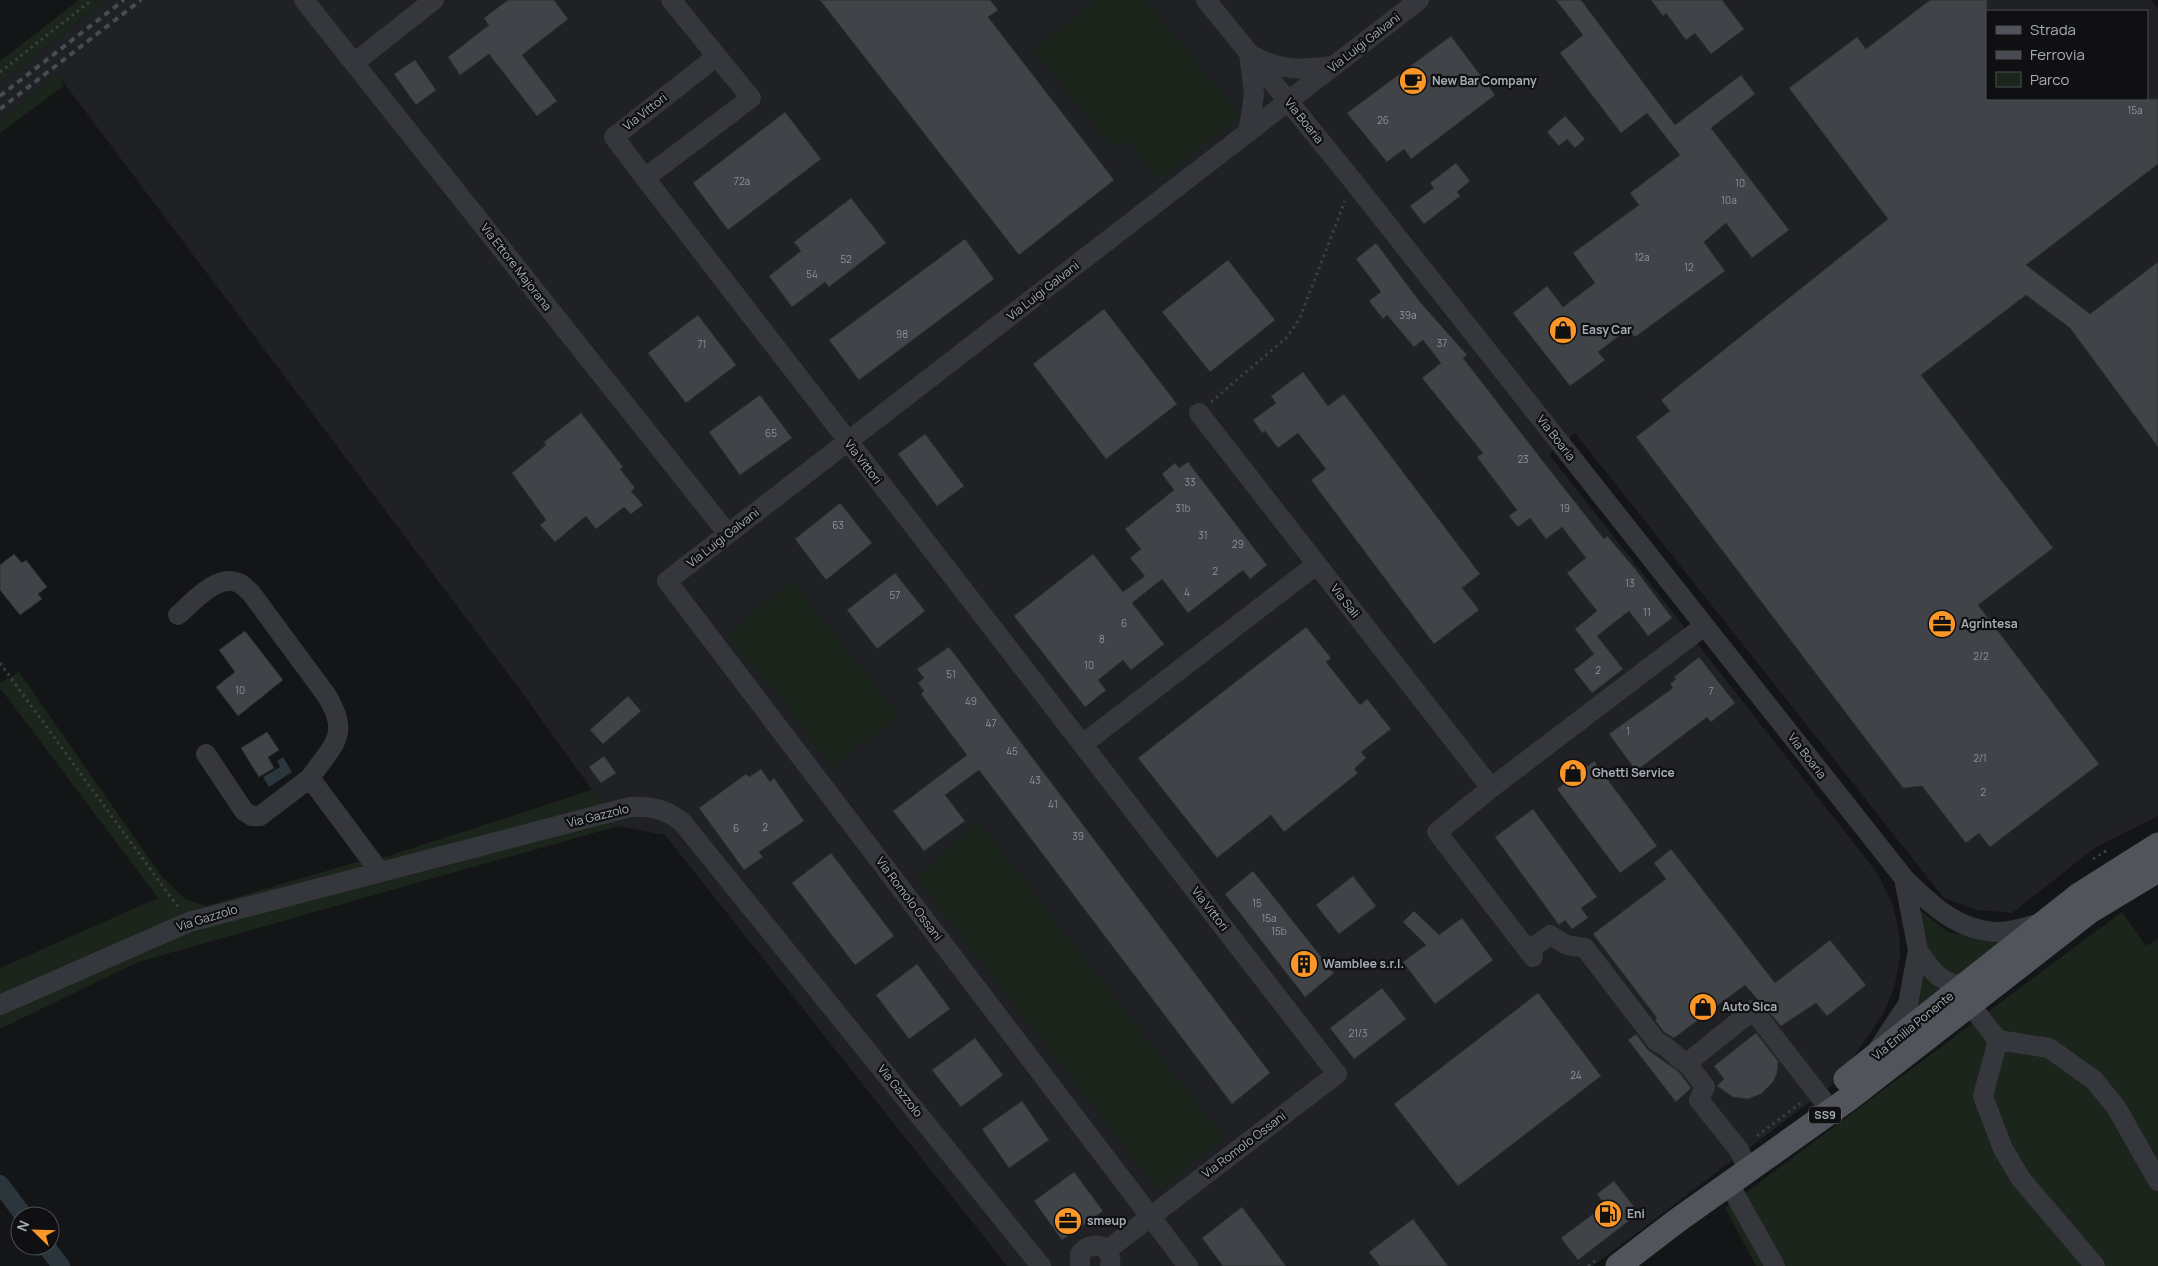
<svg xmlns="http://www.w3.org/2000/svg" width="2158" height="1266" font-family="Manrope,sans-serif">
<style>
.built{fill:#202124;fill-rule:evenodd}
.green{fill:#1c251c}
.water{fill:#2a363b}
.lines{fill:none;stroke-linecap:round;stroke-linejoin:round}
.canal{stroke:#2a363b;stroke-width:18}
.building{fill:#404347;stroke:#2e2f33}
.path{stroke:#3b3e43;stroke-width:3;stroke-dasharray:2.5 4;stroke-linecap:butt}
.minor{stroke:#35373c;stroke-width:20}
.major{stroke:#51555b;stroke-width:25}
.rail{stroke:#484b51;stroke-width:4;stroke-dasharray:6 5;stroke-linecap:butt}
.labels{text-anchor:middle;stroke-width:4.5;stroke-linejoin:round;paint-order:stroke}
.number-label{font-size:10px;fill:#8c929b}
.shield{fill:#101012;stroke:#797e86;stroke-width:1}
.shield-label{font-size:11px;font-weight:bold;fill:#a6adb7}
.street-label{font-size:12px;fill:#a6adb7;stroke:#101012}
.poi-label{font-size:12px;font-weight:bold;fill:#a6adb7;stroke:#101012;text-anchor:start}
</style>
<rect width="100%" height="100%" fill="#141517"/>
<path class="built" d="M106 0H2151L2158 9V816L2096 847 2012 913 1978 910 1944 898 1575 433 1549 454 1878 874 1893 906 1899 932 1900 958 1894 988 1883 1014 1835 1083 1593 1266H1007L665 835 618 826 523 694 58 75 0 120V83ZM1987 11H2147V99H1987Z"/>
<path class="green" d="M79 0H106L0 83V61Z
M1095 0H1145L1241 116 1160 179 1126 140 1112 147 1034 50Z
M58 74 64 86 0 133V120Z
M792 581 900 716 831 767 779 695 725 635Z
M19 672 162 877 185 899 206 906 354 863 388 856 592 790 618 826 138 962 0 1029V968L158 898 0 688V683Z
M979 822 1224 1138 1159 1191 915 877Z
M1917 908 1948 932 2007 941 1959 978 1939 971 1931 960Z
M2122 912 2146 946 2158 939V1266H1756L1725 1208Z
M1920 971 1941 992 1907 1020Z"/>
<path class="water" d="M283 757 292 772 269 787 263 777 280 767 277 761Z"/>
<g class="lines">
<path class="canal" d="M0 1184 24 1216
M46 1246 61 1266"/>
</g>
<path class="building" d="M508 0H554L568 19 522 55 557 101 537 116 489 54 460 75 448 57 489 25 484 18Z
M820 0H990L998 10 988 17 1114 180 1019 255Z
M1556 0H1581L1675 125 1741 75 1755 94 1711 128 1789 230 1752 258 1726 223 1704 242 1725 271 1635 337 1628 329 1598 352 1605 360 1570 386 1513 313 1547 286 1563 307 1595 283 1573 253 1639 205 1630 193 1680 155 1647 113 1621 133 1560 53 1583 35Z
M1651 0H1722L1744 29 1711 54 1695 33 1686 40 1666 13 1663 16Z
M1930 0H1987V99H2158V164L2026 265 2090 314 2158 262V447L2070 328 2026 295 1921 375 2053 548 1978 605 2099 764 1990 847 1979 833 1966 843 1922 786 1903 788 1636 437 1670 411 1661 400 1888 219 1789 88 1857 37 1866 49Z
M1451 36 1495 95 1411 159 1404 149 1387 162 1347 113Z
M415 60 436 90 416 105 394 74Z
M785 112 821 159 728 230 693 183Z
M1565 116 1585 139 1575 148 1567 139 1559 146 1547 132Z
M1456 163 1470 181 1457 192 1460 196 1424 224 1410 206 1434 188 1430 183Z
M851 198 886 243 829 287 825 282 792 307 769 276 801 251 794 242Z
M965 239 994 279 859 380 829 340Z
M1376 243 1420 302 1467 355 1463 358 1556 478 1604 539 1607 536 1636 570 1672 618 1648 636 1629 611 1597 636 1623 669 1592 693 1574 670 1594 654 1575 629 1597 611 1567 573 1586 558 1562 527 1546 539 1530 518 1518 527 1509 516 1517 510 1477 457 1483 453 1422 378 1441 363 1423 340 1414 347 1387 315 1383 319 1369 301 1381 292 1356 259Z
M1228 260 1275 320 1210 372 1162 312Z
M1104 309 1177 404 1106 459 1033 364Z
M698 315 736 365 686 403 648 353Z
M1303 372 1328 406 1344 394 1480 574 1462 588 1479 610 1434 644 1311 480 1326 469 1298 433 1278 448 1265 431 1262 433 1253 420 1276 403 1271 396Z
M760 395 792 438 740 475 709 432Z
M581 413 623 467 620 469 635 488 631 491 643 505 631 514 624 507 596 529 586 516 555 542 540 525 546 520 512 473 546 445 544 442Z
M925 434 964 486 937 506 898 454Z
M1188 462 1267 565 1250 579 1243 570 1188 613 1162 579 1132 603 1164 644 1131 670 1123 660 1098 680 1106 690 1085 707 1014 616 1093 554 1123 592 1145 576 1130 558 1141 549 1125 529 1174 490 1162 474 1175 463 1179 468Z
M840 503 872 543 826 580 795 539Z
M14 554 22 563 26 560 47 587 38 594 42 599 20 615 0 590V565Z
M895 573 925 611 877 649 847 610Z
M1306 627 1331 658 1326 662 1360 705 1367 699 1391 729 1361 752 1366 758 1354 769 1358 773 1284 832 1271 815 1217 858 1138 758Z
M245 631 283 680 238 716 216 687 235 672 219 650Z
M949 647 1270 1073 1232 1104 979 770 945 795 965 821 924 851 893 811 967 755 921 694 924 691 918 683 924 678 917 669Z
M1699 657 1735 703 1711 722 1707 717 1636 771 1609 734 1673 688 1670 684 1676 679 1674 677Z
M628 696 641 711 603 744 590 730Z
M267 732 279 750 268 757 274 768 259 777 241 748Z
M604 756 616 773 601 783 589 767Z
M1594 761 1657 846 1620 873 1557 789Z
M761 769 770 782 774 778 804 821 759 852 763 857 744 870 699 808 746 774 749 777Z
M1533 809 1597 897 1581 908 1588 918 1572 929 1565 920 1559 925 1495 837Z
M1671 849 1775 983 1830 940 1866 985 1827 1016 1816 1003 1781 1026 1745 985 1674 1038 1664 1032 1655 1020 1657 1018 1593 934 1666 879 1654 863Z
M831 853 894 936 855 965 792 883Z
M1253 871 1334 973 1305 997 1225 894Z
M1353 876 1376 906 1339 934 1316 905Z
M1414 911 1439 935 1462 918 1493 960 1435 1004 1403 962 1426 945 1403 922Z
M917 964 950 1009 909 1039 876 995Z
M1382 988 1406 1019 1354 1059 1330 1028Z
M1538 993 1601 1076 1458 1186 1394 1104Z
M1756 1033 1778 1061 1777 1073 1773 1082 1761 1094 1748 1099 1733 1097 1717 1086 1724 1079 1714 1066Z
M1636 1034 1648 1050 1679 1072 1691 1088 1676 1102 1628 1040Z
M975 1038 1003 1075 961 1107 932 1070Z
M1022 1101 1049 1140 1009 1168 982 1129Z
M1074 1172 1103 1211 1062 1240 1034 1201Z
M1614 1181 1639 1213 1578 1260 1561 1238 1605 1205 1597 1194Z
M1242 1207 1286 1266H1223L1202 1238Z
M1413 1219 1448 1266H1380L1369 1252Z"/>
<g class="lines">
<path class="path" d="M0 72 92 0
M1211 402 1287 337 1299 320 1345 201
M0 663 178 907
M2093 859 2109 849
M1757 1136 1802 1102
M1588 1266 1598 1259"/>
<path class="minor" d="M304 0 728 534
M671 0 751 98 645 178 1337 1074 1107 1250
M1206 0 1353 181 1904 878C1931 905 1959 932 2000 932 2013 932 2029 926 2042 923
M1255 57C1282 71 1305 70 1333 66
M354 63 434 0
M1248 133 1254 94 1249 53
M645 178 614 137 717 56
M1199 413 1491 788 1704 626
M178 615C193 602 217 573 239 583 243 585 248 590 251 593L327 696C351 736 333 744 310 778L380 872
M1083 744 1317 564
M206 754 244 811 252 816H260L310 778
M1491 788 1437 832 1533 957
M1918 950C1933 974 1944 988 1975 985
M1528 951 1550 935 1567 945 1585 948 1657 1042C1670 1046 1674 1058 1687 1063L1753 1010 1822 1099
M0 1005 189 922 630 807C650 806 666 809 682 822L1041 1266
M1970 1005 1998 1040 2049 1048 2094 1080 2116 1107 2158 1181
M1998 1040 1983 1096 2003 1149 2021 1179 2095 1266
M1879 1048 1908 1004 1918 950 1904 878
M1687 1063 1705 1087 1699 1100 1739 1150 1745 1163
M1729 1184 1775 1266
M1080 1266V1254C1092 1238 1114 1246 1110 1266
M1188 1266 667 581 1419 0"/>
<path class="major" d="M1846 1079 2079 895 2158 845
M1618 1266 1678 1220 1851 1097 2090 911 2158 870"/>
<path class="rail" d="M0 96 124 0
M0 109 141 0"/>
</g>
<defs>
<symbol id="cafe-disc" viewBox="-11 -11 22 22"><circle r="9.5" fill="#fb9728" stroke="#101012"/><path d="M-5.5-4.5H6V0H3Q3 3.5 0 3.5H-2.5Q-5.5 3.5-5.5 0ZM3-3.2v2h1.7v-2ZM-6 4.5H4V6H-6Z" fill="#111"/></symbol>
<symbol id="shop-disc" viewBox="-11 -11 22 22"><circle r="9.5" fill="#fb9728" stroke="#101012"/><path d="M-5-2.5h2.3a2.7 3.5 0 0 1 5.4 0H5L5.5 6h-11ZM-1.5-2.5h3a1.5 2.3 0 0 0-3 0Z" fill="#111"/></symbol>
<symbol id="office-disc" viewBox="-11 -11 22 22"><circle r="9.5" fill="#fb9728" stroke="#101012"/><path d="M-6-3h4V-5.5h4V-3h4V5H-6ZM-1-4.5V-3h2v-1.5ZM-6 0V1H6V0Z" fill="#111"/></symbol>
<symbol id="building-disc" viewBox="-11 -11 22 22"><circle r="9.5" fill="#fb9728" stroke="#101012"/><path d="M-4-6H4V6H1V3H-1V6H-4ZM-2.5-4.3h1.7v1.8h-1.7ZM.8-4.3h1.7v1.8H.8ZM-2.5-1h1.7V.8h-1.7ZM.8-1h1.7V.8H.8Z" fill="#111"/></symbol>
<symbol id="fuel-disc" viewBox="-11 -11 22 22"><circle r="9.5" fill="#fb9728" stroke="#101012"/><path d="M-5.5-6h7V0h2V4h1.3V-2.5L3-4.5l.8-.8L6-3V5H2.5V1h-1V6h-7ZM-4.2-4.7v3.2H.2V-4.7Z" fill="#111"/></symbol>
</defs>
<g fill-rule="evenodd">
<use href="#cafe-disc" x="1397" y="65" width="32" height="32"/>
<use href="#shop-disc" x="1547" y="314" width="32" height="32"/>
<use href="#office-disc" x="1926" y="608" width="32" height="32"/>
<use href="#shop-disc" x="1557" y="757" width="32" height="32"/>
<use href="#building-disc" x="1288" y="948" width="32" height="32"/>
<use href="#shop-disc" x="1687" y="991" width="32" height="32"/>
<use href="#fuel-disc" x="1592" y="1198" width="32" height="32"/>
<use href="#office-disc" x="1052" y="1205" width="32" height="32"/>
</g>
<g class="labels">
<g class="number-label">
<text x="2135" y="114">15a</text>
<text x="1383" y="124">26</text>
<text x="742" y="185">72a</text>
<text x="1740" y="187">10</text>
<text x="1729" y="204">10a</text>
<text x="1642" y="261">12a</text>
<text x="846" y="263">52</text>
<text x="1689" y="271">12</text>
<text x="812" y="278">54</text>
<text x="1408" y="319">39a</text>
<text x="902" y="338">98</text>
<text x="1442" y="347">37</text>
<text x="702" y="348">71</text>
<text x="771" y="437">65</text>
<text x="1523" y="463">23</text>
<text x="1190" y="486">33</text>
<text x="1183" y="512">31b</text>
<text x="1565" y="512">19</text>
<text x="838" y="529">63</text>
<text x="1203" y="539">31</text>
<text x="1238" y="548">29</text>
<text x="1215" y="575">2</text>
<text x="1630" y="587">13</text>
<text x="1187" y="596">4</text>
<text x="895" y="599">57</text>
<text x="1647" y="616">11</text>
<text x="1124" y="627">6</text>
<text x="1102" y="643">8</text>
<text x="1981" y="660">2/2</text>
<text x="1089" y="669">10</text>
<text x="1598" y="674">2</text>
<text x="951" y="678">51</text>
<text x="240" y="694">10</text>
<text x="1711" y="695">7</text>
<text x="971" y="705">49</text>
<text x="991" y="727">47</text>
<text x="1628" y="735">1</text>
<text x="1012" y="755">45</text>
<text x="1980" y="762">2/1</text>
<text x="1035" y="784">43</text>
<text x="1983" y="796">2</text>
<text x="1053" y="808">41</text>
<text x="765" y="831">2</text>
<text x="736" y="832">6</text>
<text x="1078" y="840">39</text>
<text x="1257" y="907">15</text>
<text x="1269" y="922">15a</text>
<text x="1279" y="935">15b</text>
<text x="1358" y="1037">21/3</text>
<text x="1576" y="1079">24</text>
</g>
<rect class="shield" x="1809" y="1106.5" width="32" height="17" rx="4"/>
<g class="shield-label">
<text x="1825" y="1119">SS9</text>
</g>
<g class="street-label">
<text transform="translate(1364 43) rotate(-38)" y="4">Via Luigi Galvani</text>
<text transform="translate(645 112) rotate(-38)" y="4">Via Vittori</text>
<text transform="translate(1304 121) rotate(51)" y="4">Via Boaria</text>
<text transform="translate(516 267) rotate(52)" y="4">Via Ettore Majorana</text>
<text transform="translate(1043 291) rotate(-38)" y="4">Via Luigi Galvani</text>
<text transform="translate(1556 438) rotate(52)" y="4">Via Boaria</text>
<text transform="translate(863 462) rotate(52)" y="4">Via Vittori</text>
<text transform="translate(723 538) rotate(-38)" y="4">Via Luigi Galvani</text>
<text transform="translate(1345 601) rotate(52)" y="4">Via Sali</text>
<text transform="translate(1807 756) rotate(52)" y="4">Via Boaria</text>
<text transform="translate(598 816) rotate(-14)" y="4">Via Gazzolo</text>
<text transform="translate(909 899) rotate(53)" y="4">Via Romolo Ossani</text>
<text transform="translate(1210 909) rotate(52)" y="4">Via Vittori</text>
<text transform="translate(207 918) rotate(-17)" y="4">Via Gazzolo</text>
<text transform="translate(1913 1026) rotate(-39)" y="4">Via Emilia Ponente</text>
<text transform="translate(900 1091) rotate(51)" y="4">Via Gazzolo</text>
<text transform="translate(1244 1145) rotate(-37)" y="4">Via Romolo Ossani</text>
</g>
<g class="poi-label">
<text x="1432" y="85">New Bar Company</text>
<text x="1582" y="334">Easy Car</text>
<text x="1961" y="628">Agrintesa</text>
<text x="1592" y="777">Ghetti Service</text>
<text x="1323" y="968">Wamblee s.r.l.</text>
<text x="1722" y="1011">Auto Sica</text>
<text x="1627" y="1218">Eni</text>
<text x="1087" y="1225">smeup</text>
</g>
</g>
<rect x="1986" y="10" width="162" height="90" fill="#101012" stroke="#4c4f54"/>
<rect x="1996" y="26" width="25" height="8" fill="#51555b" stroke="#4c4f54"/>
<text x="2030" y="35" font-size="15" fill="#a6adb7">Strada</text>
<rect x="1996" y="51" width="25" height="8" fill="#484b51" stroke="#4c4f54"/>
<text x="2030" y="60" font-size="15" fill="#a6adb7">Ferrovia</text>
<rect x="1996" y="72" width="25" height="15" fill="#1c251c" stroke="#4c4f54"/>
<text x="2030" y="85" font-size="15" fill="#a6adb7">Parco</text>
<g transform="translate(35 1231) rotate(293)"><circle r="24" fill="#101012" stroke="#4c4f54"/>
<path d="M0-4L9 19L0 12L-9 19Z" fill="#fb9728"/>
<text y="-8" font-size="14" font-weight="bold" text-anchor="middle" fill="#a6adb7">N</text>
</g>
</svg>
